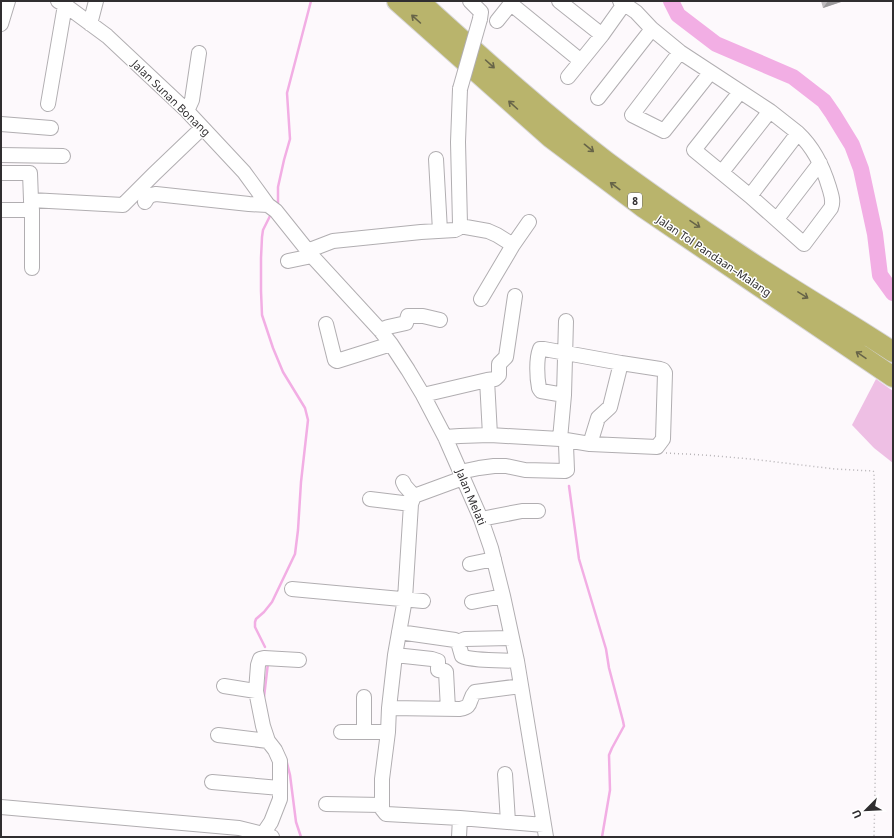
<svg xmlns="http://www.w3.org/2000/svg" width="894" height="838" font-family="'Noto Sans',sans-serif">
<style>
.green{fill:#eebfe4}
.lines{fill:none;stroke-linecap:round;stroke-linejoin:round}
.stream{stroke:#f2aee4;stroke-width:2.5}
.river{stroke:#f2aee4;stroke-width:16}
.minor-casing{stroke:#b1aeb1;stroke-width:16}
.highway-casing{stroke:#d6d5d6;stroke-width:22}
.path{stroke:#b6b3b6;stroke-width:1.5;stroke-dasharray:1 3;stroke-linecap:butt}
.minor{stroke:#fff;stroke-width:14}
.highway{stroke:#b9b46c;stroke-width:20}
.minor-bridge-casing{stroke:#b1aeb1;stroke-width:16;stroke-linecap:butt}
.minor-bridge{stroke:#fff;stroke-width:14}
.wall{fill:#bfbbbe}
.shaded-wall{fill:#9b999b}
.oneway{stroke:#676448}
.labels{text-anchor:middle;stroke-width:3;stroke-linejoin:round;paint-order:stroke}
.shield{fill:#fff;stroke:#6e6d6e;stroke-width:1}
.shield-label{font-size:10px;font-weight:bold;fill:#302e30}
.street-label{font-size:11px;fill:#302e30;stroke:#fff}
</style>
<rect width="100%" height="100%" fill="#fdf9fc"/>
<path class="green" d="M876 379 893 391V463L874 448 852 425Z"/>
<g class="lines">
<path class="stream" d="M277 205 278 203V187L284 160 290 139 287 93 311 1
M569 486 579 559 606 649 609 668 623 721 624 726 612 748 609 755 610 790 602 837
M265 647 255 627V622L256 619 264 612 272 602 295 554 298 530 301 482 308 420 305 408 283 372 273 348 262 315 261 291V258L262 237 263 230 271 214
M264 697 268 663
M286 759 290 775 296 822 301 837"/>
<path class="river" d="M671 1 678 15 716 44 793 77 824 101 833 114 852 145 861 169 875 234 880 275 893 293"/>
<defs>
<path id="minor" d="M58 1 65 5 107 36 187 111 244 172 268 205 276 211 312 256 380 330 391 344 408 370 423 395 445 437 481 519 491 548 503 596 517 661 546 837
M470 1 481 12 480 19
M559 1 602 35
M620 1 636 12 652 29 680 52 770 111 798 133
M511 4 581 61
M497 21 513 1
M1 24 8 1
M90 24 96 1
M680 52 632 115 664 131 710 73
M568 77 602 35 624 4
M740 92 694 150 750 196 804 244 831 208C834 201 831 194 829 187 823 167 813 147 798 133L750 196
M598 98 652 29
M48 104 65 5
M187 111 192 100 199 53
M1 124 51 128
M1 155 63 156
M436 159 440 231
M722 172 770 111
M1 173H30L31 200 123 205 154 174 202 128
M145 202C148 196 150 195 156 194L249 204 268 205
M1 210H32L31 201
M32 210V268
M777 219 820 163
M460 226 488 231 497 235 513 245 481 299
M513 245 529 222
M307 251 333 241 421 232 455 230C458 229 460 227 460 224L458 142 460 89
M288 261 312 256
M326 324 335 360 337 361 391 344
M380 330 388 327 406 323 408 316H423L440 320
M423 395 487 380
M564 395 541 391 539 388C537 378 536 359 540 349H544L621 363 610 407 598 418 590 444
M490 435 487 380 495 379 499 375V364L506 357 515 296
M445 437 460 436 490 435 560 439 590 444 657 447 663 439 665 373 663 370 660 369 621 363
M560 439 564 395 566 321
M460 472 479 468 494 466H506L525 470 565 471 567 470 566 445 567 440
M463 478 414 496 411 504 405 599 395 655 389 708 388 732 382 779V809L386 814 460 818 544 825
M403 482 405 486 414 496
M370 499 411 504
M481 519 522 511H538
M470 564 494 559
M292 589 423 601
M472 602 503 596
M399 632 455 640 458 642 462 656C471 661 505 660 517 661
M458 642 465 639 512 638
M395 655 432 659 438 661V670L445 671 446 672 448 709
M224 686 256 691
M389 708 460 709C474 706 467 701 475 692L521 686
M341 732H388
M364 732V697
M218 735 268 741
M505 774 508 822
M212 782 280 788
M326 804 382 805
M1 807 239 828 263 834 272 837
M261 837 271 822 280 799V761L275 750 268 741 263 726 256 691 258 665 260 659 264 658 299 660
M459 837 460 818"/>
<path id="highway" d="M397 1 551 138 644 208 893 377
M419 1C480 56 541 112 607 162 650 194 695 225 740 255 790 289 843 319 893 352"/>
</defs>
<use href="#minor" class="minor-casing"/>
<use href="#highway" class="highway-casing"/>
<path class="path" d="M666 453 704 455 751 459 835 469 873 471 874 472C876 594 877 716 874 837"/>
<use href="#minor" class="minor"/>
<use href="#highway" class="highway"/>
<defs>
<path id="minor-bridge" d="M460 89 480 19"/>
</defs>
<use href="#minor-bridge" class="minor-bridge-casing"/>
<use href="#minor-bridge" class="minor-bridge"/>
</g>
<path class="wall" d="M821 1H842L841 2 823 8Z"/>
<path class="shaded-wall" d="M828 1H842L841 2 823 8Z"/>
<defs><path id="oneway-shaft" d="M-6 0H5M1.5-3L5.5 0L1.5 3" fill="none" stroke-width="1.6" stroke-linecap="round" stroke-linejoin="round"/></defs>
<g class="oneway">
<use href="#oneway-shaft" transform="translate(416 19) rotate(-138)"/>
<use href="#oneway-shaft" transform="translate(490 64) rotate(42)"/>
<use href="#oneway-shaft" transform="translate(513 105) rotate(-138)"/>
<use href="#oneway-shaft" transform="translate(589 148) rotate(39)"/>
<use href="#oneway-shaft" transform="translate(615 186) rotate(-143)"/>
<use href="#oneway-shaft" transform="translate(695 224) rotate(34)"/>
<use href="#oneway-shaft" transform="translate(803 295) rotate(32)"/>
<use href="#oneway-shaft" transform="translate(861 355) rotate(-146)"/>
</g>
<g class="labels">
<rect class="shield" x="628" y="193" width="14" height="16" rx="3"/>
<g class="shield-label">
<text x="635" y="205">8</text>
</g>
<g class="street-label">
<text transform="translate(171 98) rotate(44)" y="4">Jalan Sunan Bonang</text>
<text transform="translate(714 256) rotate(34)" y="4">Jalan Tol Pandaan–Malang</text>
<text transform="translate(471 497) rotate(67)" y="4">Jalan Melati</text>
</g>
</g>
<rect width="894" height="838" fill="none" stroke="#302e30" stroke-width="4"/>
<g transform="translate(866 810) rotate(246)" stroke="#ffffff" stroke-width="3" paint-order="stroke">
<path d="M0-3L7 15L0 10L-7 15Z" fill="#302e30"/>
<text y="-6" font-size="11" font-weight="bold" text-anchor="middle" fill="#302e30">U</text>
</g>
</svg>
